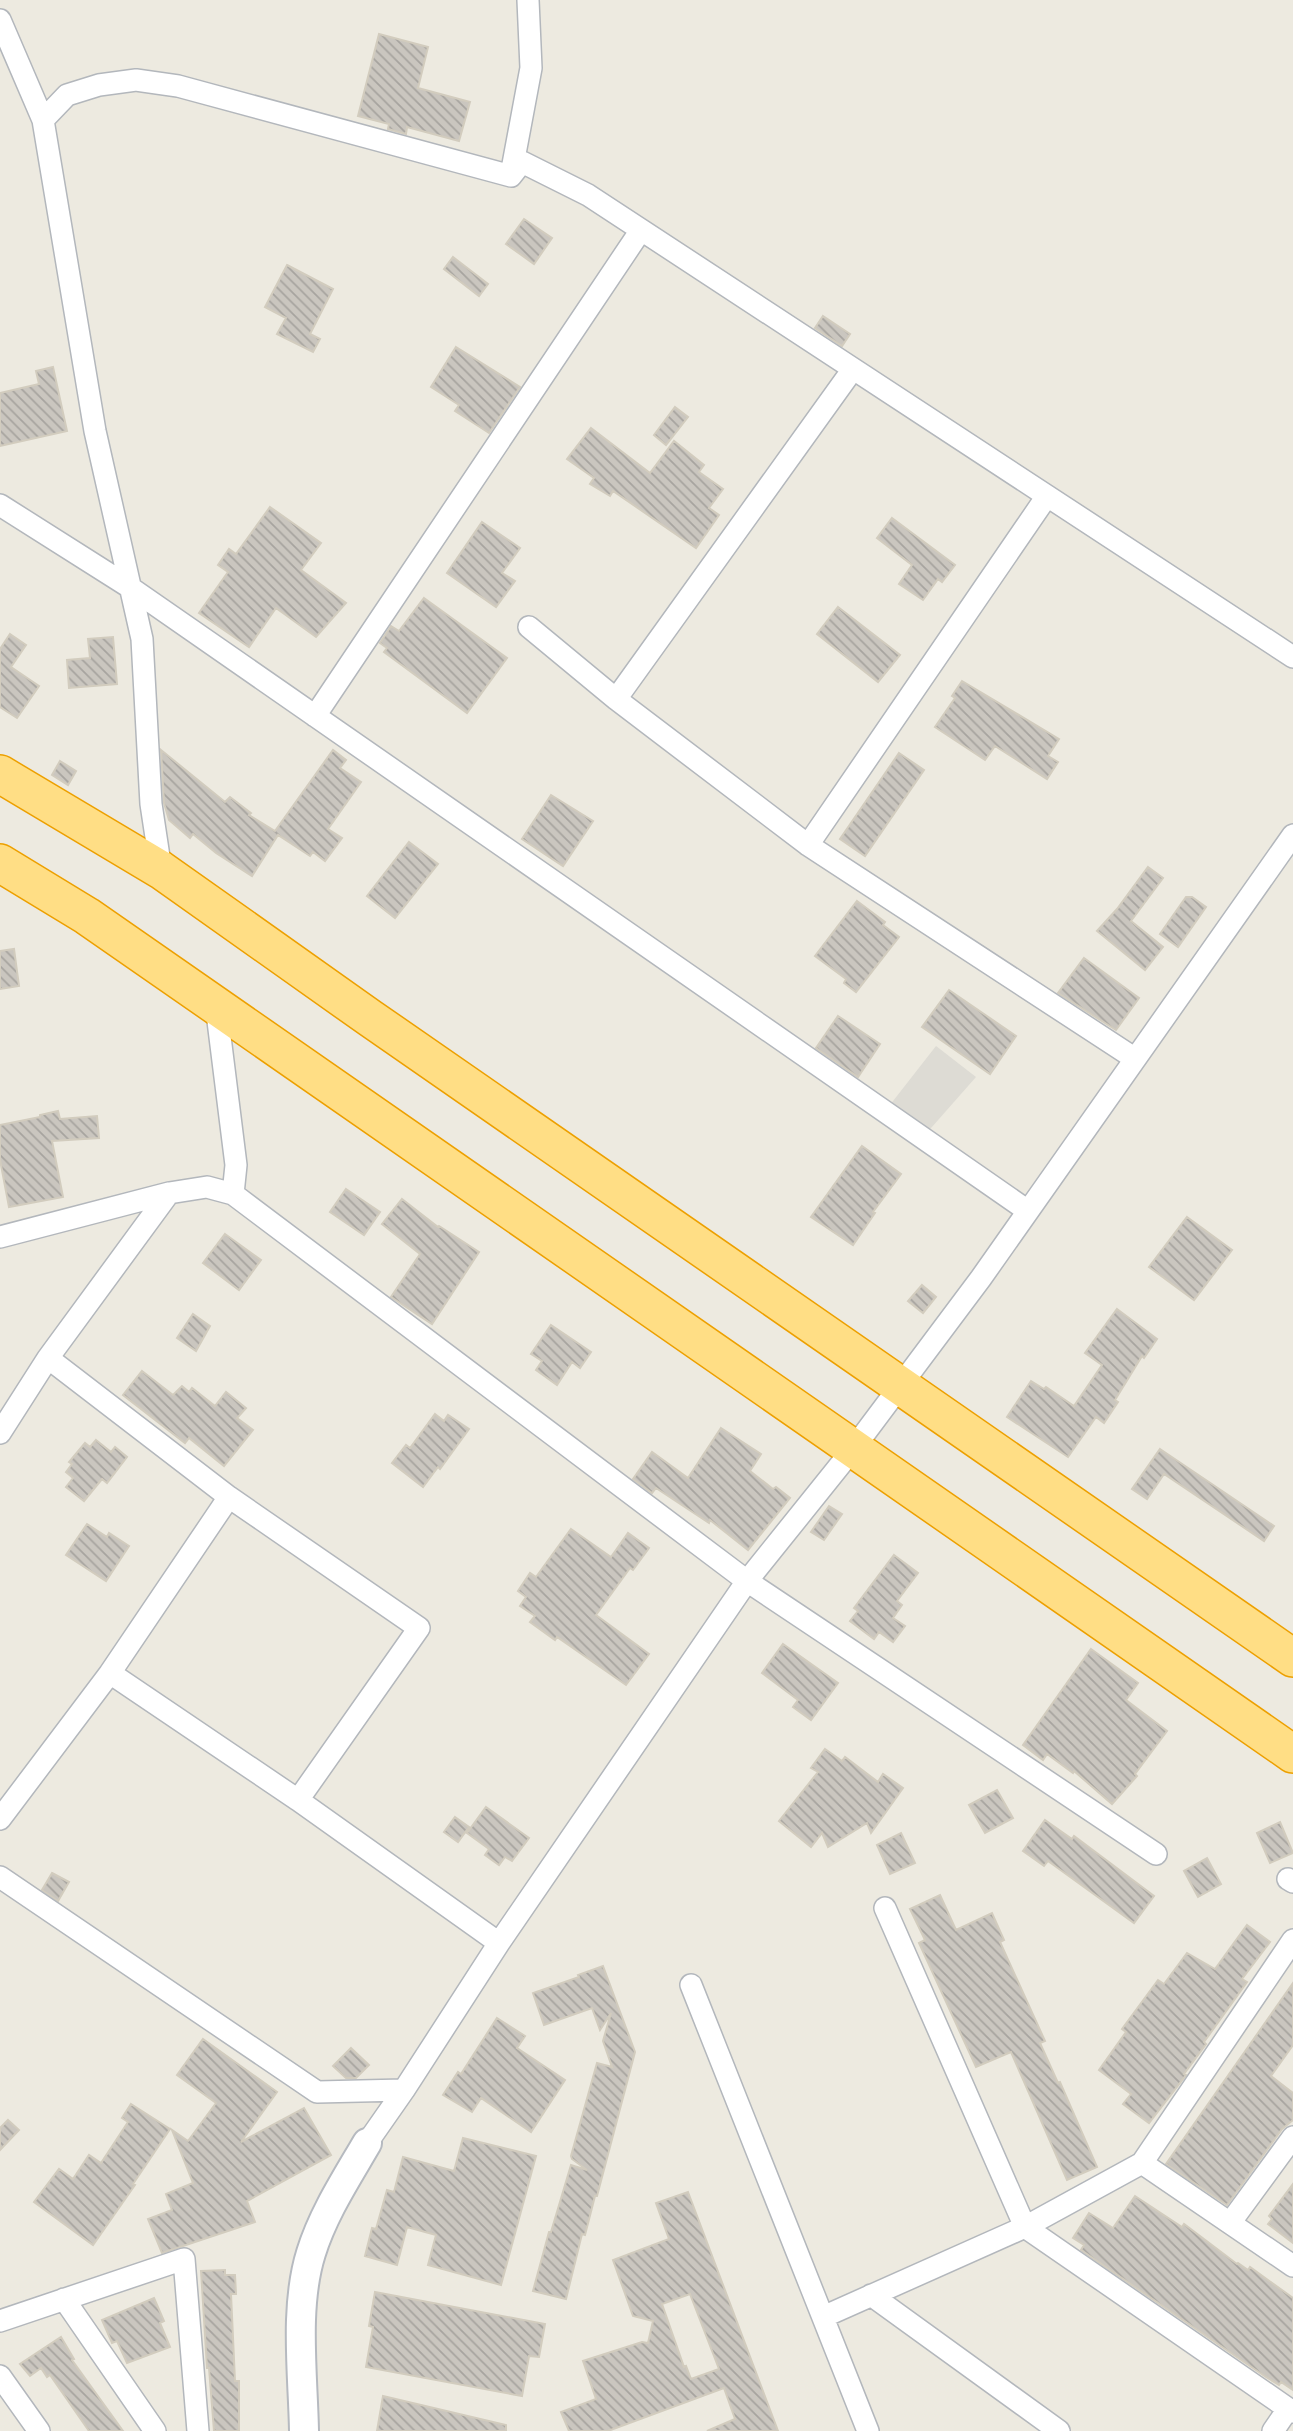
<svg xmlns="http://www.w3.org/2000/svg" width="1293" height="2431" font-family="Jost,sans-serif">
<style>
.industrial{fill:#dddbd4}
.building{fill:url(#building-back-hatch);stroke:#d2ccbe;stroke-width:2;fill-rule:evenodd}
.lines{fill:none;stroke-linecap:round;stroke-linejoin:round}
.street-casing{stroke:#b3b7bc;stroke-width:24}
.secondary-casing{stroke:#b6bac0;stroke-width:32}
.highway-casing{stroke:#eda000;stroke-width:40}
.street{stroke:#fff;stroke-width:21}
.secondary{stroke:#fff;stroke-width:28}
.highway{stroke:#ffde85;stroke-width:37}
</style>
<defs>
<pattern id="building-back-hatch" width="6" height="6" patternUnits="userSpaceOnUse" patternTransform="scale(1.75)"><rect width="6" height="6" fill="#cac6bf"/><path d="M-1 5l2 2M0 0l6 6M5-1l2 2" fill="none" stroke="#a7a49f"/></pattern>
</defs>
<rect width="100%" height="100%" fill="#edeae0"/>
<path class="industrial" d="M936 1046 976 1077 924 1136 886 1110Z"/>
<path class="building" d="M379 34 428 47 418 88 470 102 459 141 407 127 406 134 388 129 389 124 358 116Z
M524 219 552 238 534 264 506 244Z
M453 257 488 284 479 296 444 269Z
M287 265 333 289 310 334 320 339 313 352 277 334 286 318 265 307Z
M823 316 850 334 842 346 815 328Z
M456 347 520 387 489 433 455 411 459 405 431 387Z
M53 367 67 431 0 446V393L39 384 36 371Z
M675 407 688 417 666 445 654 435Z
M591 428 650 473 674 441 704 465 699 472 723 489 709 508 719 515 696 548 613 491 610 496 590 484 594 478 567 459Z
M270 507 321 543 301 570 346 603 316 637 276 608 249 647 199 613 228 572 218 565 229 549 236 554Z
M892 518 955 565 942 582 938 579 923 600 899 584 912 565 877 538Z
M482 522 520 548 502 573 515 581 496 607 447 573Z
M424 598 507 658 467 713 384 652 387 648 380 643 391 626 399 631Z
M838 607 900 655 878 682 817 634Z
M10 634 26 645 11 667 39 686 17 718 0 707V649Z
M113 637 117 684 69 688 67 660 90 658 88 639Z
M962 681 1059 739 1048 756 1058 762 1047 779 995 746 985 760 935 727 955 698 952 696Z
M161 750 225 802 230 797 251 813 249 815 275 831 333 750 346 760 340 768 361 782 328 829 342 838 325 861 313 852 310 856 278 835 252 876 216 853 193 834 190 838 169 820 164 803Z
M899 753 924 770 865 856 840 839Z
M60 761 76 771 68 785 52 775Z
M551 795 593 821 563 866 522 839Z
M409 842 438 864 395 918 367 896Z
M1148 867 1163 878 1131 921 1163 947 1145 970 1097 931 1117 909Z
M1186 897H1192L1206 907 1178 947 1160 934Z
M857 901 885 922 883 925 899 937 856 992 844 983 846 979 815 956Z
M14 949 19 986 0 989V951Z
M1084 958 1139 998 1116 1030 1058 993Z
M949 990 1016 1036 990 1074 922 1027Z
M838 1016 880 1044 858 1077 816 1048Z
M58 1111 60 1119 97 1116 99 1138 52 1141 63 1197 9 1207 0 1160V1125L40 1117V1115Z
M862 1146 901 1174 873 1212 875 1213 853 1245 811 1217Z
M346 1189 380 1212 364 1235 330 1212Z
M402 1199 438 1227 439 1226 479 1252 432 1324 391 1297 420 1254 382 1224Z
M1187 1217 1232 1250 1194 1300 1149 1267Z
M225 1234 261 1260 239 1290 203 1263Z
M922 1285 936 1297 923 1313 908 1301Z
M1117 1309 1157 1339 1144 1358 1142 1356 1115 1400 1118 1402 1104 1423 1096 1417 1068 1457 1007 1417 1031 1381 1044 1389 1046 1387 1074 1406 1102 1365 1085 1353Z
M193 1314 210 1326 196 1351 177 1338Z
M551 1325 591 1352 580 1368 572 1362 557 1385 536 1370 542 1361 531 1354Z
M142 1371 173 1395 182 1386 189 1392 192 1388 215 1406 226 1392 246 1408 237 1418 253 1430 224 1466 189 1438 185 1443 123 1395Z
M435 1414 444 1421 448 1415 469 1429 440 1469 438 1467 423 1487 392 1463 406 1445 410 1448Z
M721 1428 761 1454 750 1471 773 1489 776 1487 790 1498 748 1550 710 1520 709 1523 656 1488 652 1493 633 1479 652 1452 688 1478Z
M96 1440 111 1452 115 1447 127 1457 107 1483 102 1479 84 1501 66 1487 73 1478 66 1472 72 1464 69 1462 85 1443 90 1447Z
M1160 1449 1274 1526 1264 1541 1164 1474 1147 1499 1132 1489Z
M829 1506 842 1514 824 1540 811 1532Z
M87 1524 107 1537 109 1533 129 1546 106 1581 66 1555Z
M571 1529 611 1557 628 1533 649 1548 633 1570 630 1568 596 1615 649 1654 626 1685 557 1637 555 1640 530 1622 535 1616 520 1606 526 1597 518 1591 530 1573 536 1577Z
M894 1555 918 1573 897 1601 902 1605 893 1618 905 1626 893 1642 879 1632 874 1639 850 1621 858 1611 854 1608Z
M783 1644 838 1683 811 1720 793 1707 798 1700 762 1673Z
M1091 1649 1138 1683 1126 1700 1167 1731 1135 1774 1137 1776 1112 1804 1074 1771 1073 1773 1047 1754 1043 1760 1023 1745Z
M825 1749 842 1761 845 1757 878 1782 883 1774 903 1788 871 1833 867 1823 828 1847 822 1833 811 1847 779 1821 818 1772 811 1768Z
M997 1790 1013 1818 985 1833 969 1805Z
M486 1807 529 1838 512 1861 505 1857 499 1865 485 1855 489 1849 467 1833Z
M455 1817 469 1827 458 1842 444 1832Z
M1045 1820 1072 1839 1074 1836 1154 1896 1134 1923 1048 1861 1044 1866 1023 1851Z
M1280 1822 1293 1853 1270 1863 1257 1833Z
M901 1833 915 1863 890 1874 877 1845Z
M1207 1858 1221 1884 1198 1897 1184 1871Z
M52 1873 69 1882 58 1901 42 1890Z
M940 1895 956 1930 992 1913 1004 1940 1000 1942 1045 2041 1040 2043 1058 2083 1060 2082 1097 2167 1067 2180 1011 2052 976 2067 919 1943 925 1940 910 1909Z
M1247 1925 1270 1942 1242 1979 1247 1982 1204 2042 1206 2044 1184 2074 1186 2075 1149 2123 1123 2104 1131 2094 1099 2070 1126 2032 1122 2029 1158 1980 1164 1984 1187 1953 1215 1969Z
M603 1966 635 2052 597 2196H595L585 2235 582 2234 566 2299 533 2291 549 2232H551L571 2165 587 2170 572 2159 571 2156 597 2063 612 2067 603 2041 611 2013 600 2030 592 2008 544 2025 533 1993 579 1977 578 1975Z
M1293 1983V2045L1271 2076 1293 2093V2120L1282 2129 1227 2205 1166 2164Z
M497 2018 525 2036 517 2048 565 2080 531 2132 481 2098 472 2112 443 2095 458 2072 461 2074Z
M203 2039 277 2092 241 2142 304 2108 331 2155 247 2201 255 2222 162 2253 148 2219 172 2210 166 2194 193 2183 172 2130 188 2141 216 2103 177 2075Z
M351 2048 369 2065 356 2078H346L333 2066Z
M131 2104 170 2129 133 2184 135 2185 93 2245 34 2202 59 2169 73 2179 89 2155 101 2163 128 2122 122 2118Z
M8 2120 19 2130 0 2150V2128Z
M463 2138 536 2156 501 2285 428 2265 436 2235 407 2227 397 2265 365 2256 372 2228 376 2229 387 2190 394 2192 403 2157 454 2171Z
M1293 2184V2243L1268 2224 1272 2219 1269 2216Z
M688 2192 778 2431H707L735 2419 724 2388 608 2431H569L561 2412 596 2399 583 2361 642 2342 648 2343 653 2321 633 2316 613 2260 669 2239 656 2203ZM690 2294 719 2369 691 2379 686 2366 684 2367 662 2304Z
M1135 2196 1182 2227 1184 2224 1237 2264 1238 2263 1248 2270 1250 2267 1293 2298V2390L1281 2382 1279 2385 1266 2377 1081 2250 1084 2245 1073 2238 1089 2213 1113 2228Z
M225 2270V2275H235L236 2294H231L235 2381H239V2431H214L209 2368H207L201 2271Z
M375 2292 545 2324 539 2357 529 2356 522 2396 366 2367 373 2327 369 2326Z
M154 2298 164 2321 160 2323 170 2347 127 2363 117 2341 112 2343 102 2320Z
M61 2337 74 2359 72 2360 123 2431H89L50 2375 47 2377 41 2368 30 2376 20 2364Z
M383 2396 506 2425V2431H377Z"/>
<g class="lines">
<defs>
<path id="street" d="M0 20 43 120 95 431 142 639 151 804 161 870
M43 120 67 95 99 85 136 80 178 86 511 176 522 162 588 195 1293 657
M511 175 531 68 528 0
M0 505 131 588 1028 1211
M529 627 616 699 808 845 1134 1058
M616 699 853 369
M315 716 641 230
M808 845 1047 496
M216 1005 236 1165 233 1194
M0 1237 169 1193 207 1187 233 1194 747 1581 1156 1854
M48 1358 229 1497 419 1628 298 1800 110 1673
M0 1433 48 1358 169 1193
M298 1800 499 1943
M0 1819 110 1673 229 1497
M0 1877 317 2092 404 2090
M1288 1879 1293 1882
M885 1908 1025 2227 1293 2412
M691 1985 868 2431
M367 2143 404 2090 499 1943 747 1581 853 1449 981 1278 1293 835
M1142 2163 1293 2266
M1230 2223 1293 2137
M871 2295 1059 2431
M64 2299 155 2431
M823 2317 1025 2227 1142 2163 1293 1940
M0 2321 184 2259 198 2431
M0 2376 39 2431
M1273 2431 1288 2409"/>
<path id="secondary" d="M304 2431C303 2375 294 2307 311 2253 323 2214 346 2179 367 2143"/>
<path id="highway" d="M0 774 161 870 370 1018 1293 1658
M0 863 87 916 1293 1754"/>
</defs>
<use href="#street" class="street-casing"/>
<use href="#secondary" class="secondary-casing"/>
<use href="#highway" class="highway-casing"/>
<use href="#street" class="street"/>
<use href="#secondary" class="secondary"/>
<use href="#highway" class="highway"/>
</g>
</svg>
